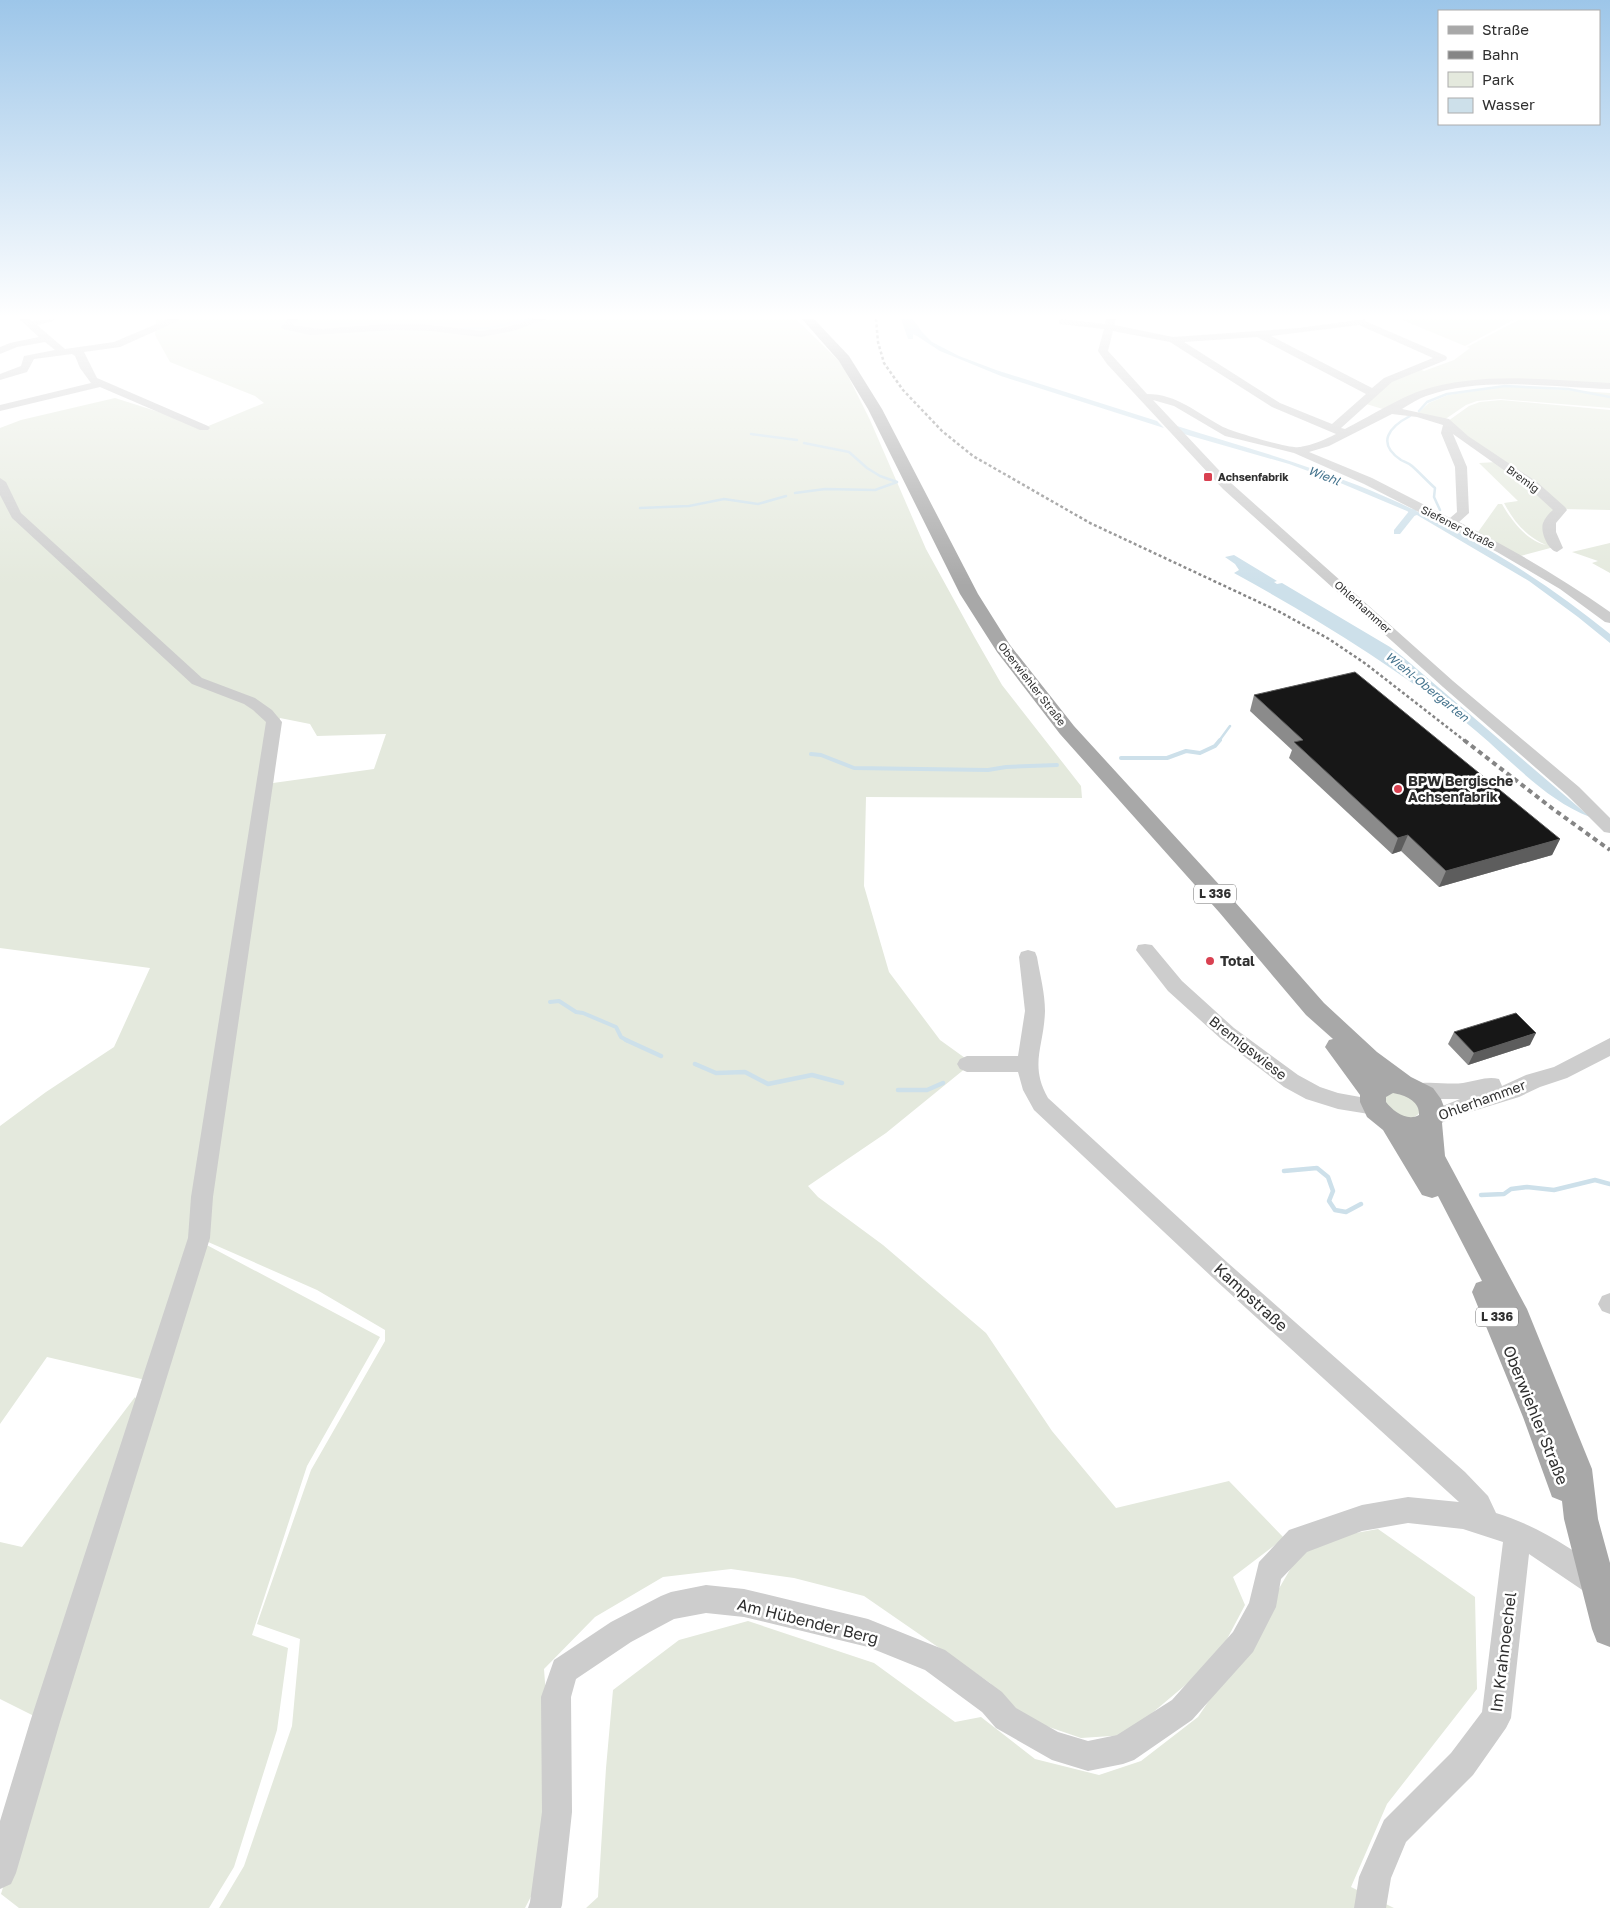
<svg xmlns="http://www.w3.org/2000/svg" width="1610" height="1908" font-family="'Golos Text',sans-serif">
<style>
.green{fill:#e4e9dd;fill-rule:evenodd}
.water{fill:#cde0ea}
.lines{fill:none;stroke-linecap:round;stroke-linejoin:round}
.stream-far2{stroke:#cde0ea;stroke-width:2.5}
.stream-far1{stroke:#cde0ea;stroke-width:4}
.stream{stroke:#cde0ea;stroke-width:4.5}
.canal{fill:#cde0ea;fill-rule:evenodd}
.minor{fill:#cdcdcd;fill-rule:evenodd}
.major{fill:#a8a8a8;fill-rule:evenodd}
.rail-far1{stroke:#858585;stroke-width:2.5;stroke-dasharray:3 2.5;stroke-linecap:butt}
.rail{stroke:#858585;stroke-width:4;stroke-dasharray:5 4;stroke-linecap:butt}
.wall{fill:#8b8b8b}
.shaded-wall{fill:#5d5d5d}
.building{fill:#171717;stroke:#5d5d5d}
.poi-dot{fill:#d94151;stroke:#fff;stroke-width:2}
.labels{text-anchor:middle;stroke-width:5;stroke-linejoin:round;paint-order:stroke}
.far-poi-label{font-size:11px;font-weight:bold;fill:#303030;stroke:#fff;text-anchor:start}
.far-street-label{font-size:11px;fill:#303030;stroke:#fff}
.far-water-label{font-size:12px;font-style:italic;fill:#44738d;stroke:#fff}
.shield{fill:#fff;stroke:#6e6e6e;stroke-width:1}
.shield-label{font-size:12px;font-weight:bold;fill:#303030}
.poi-label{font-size:14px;font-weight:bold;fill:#303030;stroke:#fff;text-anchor:start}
.street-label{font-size:14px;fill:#303030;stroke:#fff}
.near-street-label{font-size:16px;fill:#303030;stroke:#fff}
</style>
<rect width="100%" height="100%" fill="#fff"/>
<path class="green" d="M156 319H796L842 364 870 420 926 549 975 638 1002 685 1081 786 1082 798 866 797 864 886 889 972 940 1040 972 1063 886 1133 808 1186 818 1197 883 1245 986 1333 1052 1431 1116 1508 1229 1481 1284 1538 1233 1577 1245 1605 1226 1641 1189 1682 1126 1735 1081 1738 1017 1716 990 1683 864 1596 794 1578 731 1569 663 1577 595 1617 544 1669 553 1790 543 1873 525 1908H219L244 1866 292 1726 300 1639 257 1624 311 1470 385 1341V1330L317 1290 199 1238 154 1382 47 1357 0 1424V1126L46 1092 114 1047 150 968 0 948V428L21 420 115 398 206 427 264 403 255 396 170 362 155 335ZM280 718 310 724 317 736 386 734 374 769 273 783Z
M1400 319H1515L1465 346Z
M1520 319H1610V385L1494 380 1447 387 1386 410 1363 403 1389 381 1419 369 1424 371 1454 360 1470 348 1467 347Z
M1505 386 1610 393V408L1500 399 1477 401 1466 405 1444 420 1417 414 1429 403 1448 395Z
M1501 400 1610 410V510L1562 509 1466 438 1448 421 1469 406 1480 402Z
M1497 462 1555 506V547L1547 545 1554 547 1517 557 1476 535 1498 504H1502C1511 520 1527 541 1546 545 1526 536 1514 522 1504 503L1518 501 1479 463Z
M1610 543V573L1592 563 1598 561 1572 552Z
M1394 1092 1415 1099 1420 1112C1410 1126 1395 1112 1385 1104L1386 1096Z
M203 1243 380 1337 307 1466 252 1635 288 1648 277 1730 234 1867 209 1908H19L1 1894Z
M135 1397 140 1406 38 1718 0 1699V1542L22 1547Z
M1378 1529 1475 1597 1477 1689 1387 1804 1351 1887 1394 1908H586L598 1897 606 1768 613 1690 679 1640 748 1621 874 1663 955 1722 981 1717 1035 1759 1099 1775 1141 1761 1198 1717 1242 1652 1306 1542Z"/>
<path class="water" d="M901 319H913L922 332 932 342 959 356 996 370 1157 421 1164 428 1001 376 940 351 917 336 913 334V339H908Z
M1177 426C1238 445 1298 462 1357 485 1448 521 1535 573 1610 634V643L1578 617 1529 581 1417 515 1414 516 1407 511 1338 482 1289 464 1184 434Z
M1234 555 1277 581 1274 582 1277 584 1282 583 1390 647 1404 658 1590 817C1541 798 1505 753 1464 721 1392 665 1314 617 1234 573L1239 570 1235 564 1225 557Z"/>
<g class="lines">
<path class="stream-far2" d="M461 329 489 328 531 319
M1419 411 1427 402 1447 394 1505 386 1568 389 1610 397
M1410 416C1389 427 1376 443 1401 460 1405 462 1409 463 1412 466 1420 473 1427 481 1435 488L1434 497 1440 510
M751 434 797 440
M804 443 849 452 867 468 880 476 897 482
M795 493 825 489 875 490 897 482
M640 508 689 506 724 499 758 504 786 496
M1219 741 1230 726"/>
<path class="stream-far1" d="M811 754 821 755 854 768 988 770 1006 767 1057 765
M1121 758H1167L1186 751 1200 753 1215 746 1220 740
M550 1002 559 1001 576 1012 583 1013 616 1027 621 1037 628 1041"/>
<path class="stream" d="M626 1040 661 1056
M695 1064 716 1073 745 1072 768 1084 812 1075 842 1083
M898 1090H927L943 1083
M1284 1171 1317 1168 1328 1177 1333 1191 1329 1201 1335 1210 1346 1212 1361 1204
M1481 1195 1504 1194 1511 1189 1527 1187 1554 1190 1595 1180 1610 1184"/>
<path class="canal" d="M1413 509 1416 510V514L1400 534H1394V530L1410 510Z"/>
<path class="minor" d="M19 319H29L32 321 55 319 53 321 37 325 65 349 114 342 168 319H180L178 321 120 347 84 352 97 378 208 426 210 428 208 430H200L100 387 0 411V405L91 383 80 368 75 356 72 354 34 359 27 372 0 380V374L21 366 24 356 55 350 45 342 17 347 0 354V347L10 343 39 337Z
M287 319H299L292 325 321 329 385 324H422L481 331 503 328 533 319H547L513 331 481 337 431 331 396 330 310 335 283 329 281 327Z
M1062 319 1105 324 1106 319H1116L1114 325 1173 337 1299 328 1365 319V321L1446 356 1447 358 1446 360 1392 382 1341 428 1345 429C1367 418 1397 399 1420 391 1481 371 1547 380 1610 383V389C1552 387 1481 376 1426 396 1418 399 1410 404 1402 409L1449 419 1468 436 1537 482 1565 507 1567 510 1556 523V532L1563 548 1557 552C1548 550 1540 532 1543 523 1545 518 1549 513 1553 510L1529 488 1453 434 1467 467 1469 513 1459 522C1512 549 1562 578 1610 612V623L1605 622 1560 589 1497 552 1364 484 1294 453 1225 436 1174 406 1153 400 1231 483 1453 681 1579 787 1610 818V833L1604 832 1567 795 1443 687 1223 489 1107 364 1098 351 1104 329 1059 324V320ZM1359 325 1433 358 1384 378 1372 388 1271 336ZM1113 331 1170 342 1272 407 1336 434C1324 440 1313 445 1300 447 1289 449 1234 432 1223 427 1197 413 1177 394 1147 394L1108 351ZM1257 337 1366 394 1332 424 1280 403 1184 342ZM1392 414 1417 417 1443 425 1441 433 1455 467 1457 512 1450 518 1372 478 1309 452 1329 446Z
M0 478 6 482 21 513 202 678 255 698 272 710 282 722 213 1197 210 1238 60 1722 16 1873 11 1884 0 1889V1821L30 1722 188 1238 191 1197 266 722 253 710 244 704 192 684 12 518 0 495Z
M1145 944 1152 945 1182 981 1234 1028 1298 1075 1320 1087 1338 1093 1382 1101 1385 1107 1382 1113 1375 1115 1338 1109 1306 1099 1284 1087 1220 1038 1168 991 1136 950 1138 945Z
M1028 950 1035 952 1037 957C1040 975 1045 993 1045 1011 1044 1047 1029 1064 1048 1098L1228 1263 1465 1472 1488 1496 1496 1513C1539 1526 1573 1550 1610 1575V1606L1600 1602 1529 1554 1511 1718 1506 1728 1473 1775 1406 1842 1391 1878 1386 1908H1354L1359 1877 1384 1820 1451 1753 1482 1712 1503 1542 1463 1529 1408 1523 1362 1531 1307 1552 1281 1579 1276 1607 1253 1652 1192 1720 1134 1760 1123 1764 1088 1771 1052 1760 996 1728 982 1712 925 1670 868 1647 744 1617 706 1613 674 1619 631 1642 576 1679 571 1697 572 1812 562 1905 561 1908H528L530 1902 542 1812 541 1697 554 1660 611 1622 661 1596 671 1592 706 1585 744 1589 868 1619 945 1650 1002 1692 1016 1708 1058 1732 1088 1741 1117 1735 1172 1700 1233 1632 1249 1603 1259 1562 1289 1530 1362 1505 1408 1497 1459 1502 1212 1277 1034 1110 1023 1090 1018 1072H967L960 1069 957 1064 960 1059 967 1056H1018L1025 1011 1019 957 1021 952Z
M1610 1038V1056L1567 1078 1540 1087 1519 1097 1457 1116 1432 1127 1425 1125 1421 1119 1425 1113 1460 1099H1418L1411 1097 1408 1091 1411 1085C1428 1080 1446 1085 1463 1083 1476 1081 1487 1076 1499 1079L1502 1086 1526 1075 1554 1067Z
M1610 1293V1314L1602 1311 1598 1304 1602 1296Z"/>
<path class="major" d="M802 319H814L849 356 882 409 978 594 1010 645 1074 726 1235 902 1324 1003 1377 1052 1411 1077 1433 1088 1441 1099 1446 1112 1442 1123 1445 1156 1527 1309 1592 1469 1598 1519 1610 1563V1647L1597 1642 1592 1629 1564 1519 1562 1501 1552 1497 1523 1417 1472 1292 1476 1283 1482 1281 1438 1196 1432 1198 1422 1195 1383 1130 1367 1117 1360 1102V1095L1325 1047 1329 1040 1333 1039 1306 1015 1219 912 1060 734 997 652 960 594 868 409 839 361ZM1393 1093C1405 1095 1420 1101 1419 1115 1407 1122 1393 1111 1386 1102V1097Z"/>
<path class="rail-far1" d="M876 319 878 342 884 363 903 390 942 431 973 456 1090 523 1278 611 1329 639 1366 664 1465 741"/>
<path class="rail" d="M1464 740 1553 809 1610 850"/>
</g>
<path class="wall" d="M1254 695 1560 839 1552 855 1439 887 1401 851 1392 854 1289 758 1292 750 1250 711Z
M1454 1032 1530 1045 1468 1065 1448 1044Z"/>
<path class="shaded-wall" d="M1408 835 1401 851 1392 854 1398 838Z
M1560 839 1552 855 1439 887 1446 871Z
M1536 1033 1530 1045 1468 1065 1474 1053Z"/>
<path class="building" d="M1355 672 1560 839 1446 871 1408 835 1398 838 1294 742 1303 740 1254 695Z
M1516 1013 1536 1033 1474 1053 1454 1032Z"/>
<linearGradient id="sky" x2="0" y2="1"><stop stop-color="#9dc6e9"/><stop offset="0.54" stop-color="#fff"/><stop offset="1" stop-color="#fff" stop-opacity="0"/></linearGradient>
<rect width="1610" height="586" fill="url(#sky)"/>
<g class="poi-dot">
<rect x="1203" y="472" width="10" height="10" rx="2.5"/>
<circle cx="1398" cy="789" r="5"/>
<circle cx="1210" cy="961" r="5"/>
</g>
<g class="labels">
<g class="far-poi-label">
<text x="1218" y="481">Achsenfabrik</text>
</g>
<g class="far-street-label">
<text transform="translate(1523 479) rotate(36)" y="4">Bremig</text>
<text transform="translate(1458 527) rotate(27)" y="4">Siefener Straße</text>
<text transform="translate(1363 607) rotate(42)" y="4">Ohlerhammer</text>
<text transform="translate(1032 684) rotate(52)" y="4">Oberwiehler Straße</text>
</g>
<g class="far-water-label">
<text transform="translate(1324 476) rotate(21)" y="4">Wiehl</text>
<text transform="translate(1427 687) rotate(39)" y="4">Wiehl-Obergarten</text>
</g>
<g class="shield">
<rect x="1194" y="884.5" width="42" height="19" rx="4"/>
<rect x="1476" y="1307.5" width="42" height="19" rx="4"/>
</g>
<g class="shield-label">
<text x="1215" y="898">L 336</text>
<text x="1497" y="1321">L 336</text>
</g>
<g class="poi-label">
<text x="1408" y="786">BPW Bergische<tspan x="1408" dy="16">Achsenfabrik</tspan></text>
<text x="1220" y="966">Total</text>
</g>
<g class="street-label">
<text transform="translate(1248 1048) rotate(38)" y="5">Bremigswiese</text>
<text transform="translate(1482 1100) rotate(-20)" y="5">Ohlerhammer</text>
</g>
<g class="near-street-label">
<text transform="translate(1251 1297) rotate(42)" y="6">Kampstraße</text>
<text transform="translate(1536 1415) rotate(68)" y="6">Oberwiehler Straße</text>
<text transform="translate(808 1621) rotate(14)" y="6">Am Hübender Berg</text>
<text transform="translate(1503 1652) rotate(-83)" y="6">Im Krahnoechel</text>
</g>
</g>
<rect x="1438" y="10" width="162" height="115" fill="#ffffff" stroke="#acacac"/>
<rect x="1448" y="26" width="25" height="8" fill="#a8a8a8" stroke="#acacac"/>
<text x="1482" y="35" font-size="15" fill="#303030">Straße</text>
<rect x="1448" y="51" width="25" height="8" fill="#858585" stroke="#acacac"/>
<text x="1482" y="60" font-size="15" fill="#303030">Bahn</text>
<rect x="1448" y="72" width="25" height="15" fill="#e4e9dd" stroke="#acacac"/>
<text x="1482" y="85" font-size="15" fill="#303030">Park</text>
<rect x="1448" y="98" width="25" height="15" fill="#cde0ea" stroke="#acacac"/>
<text x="1482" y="110" font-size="15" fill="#303030">Wasser</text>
</svg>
